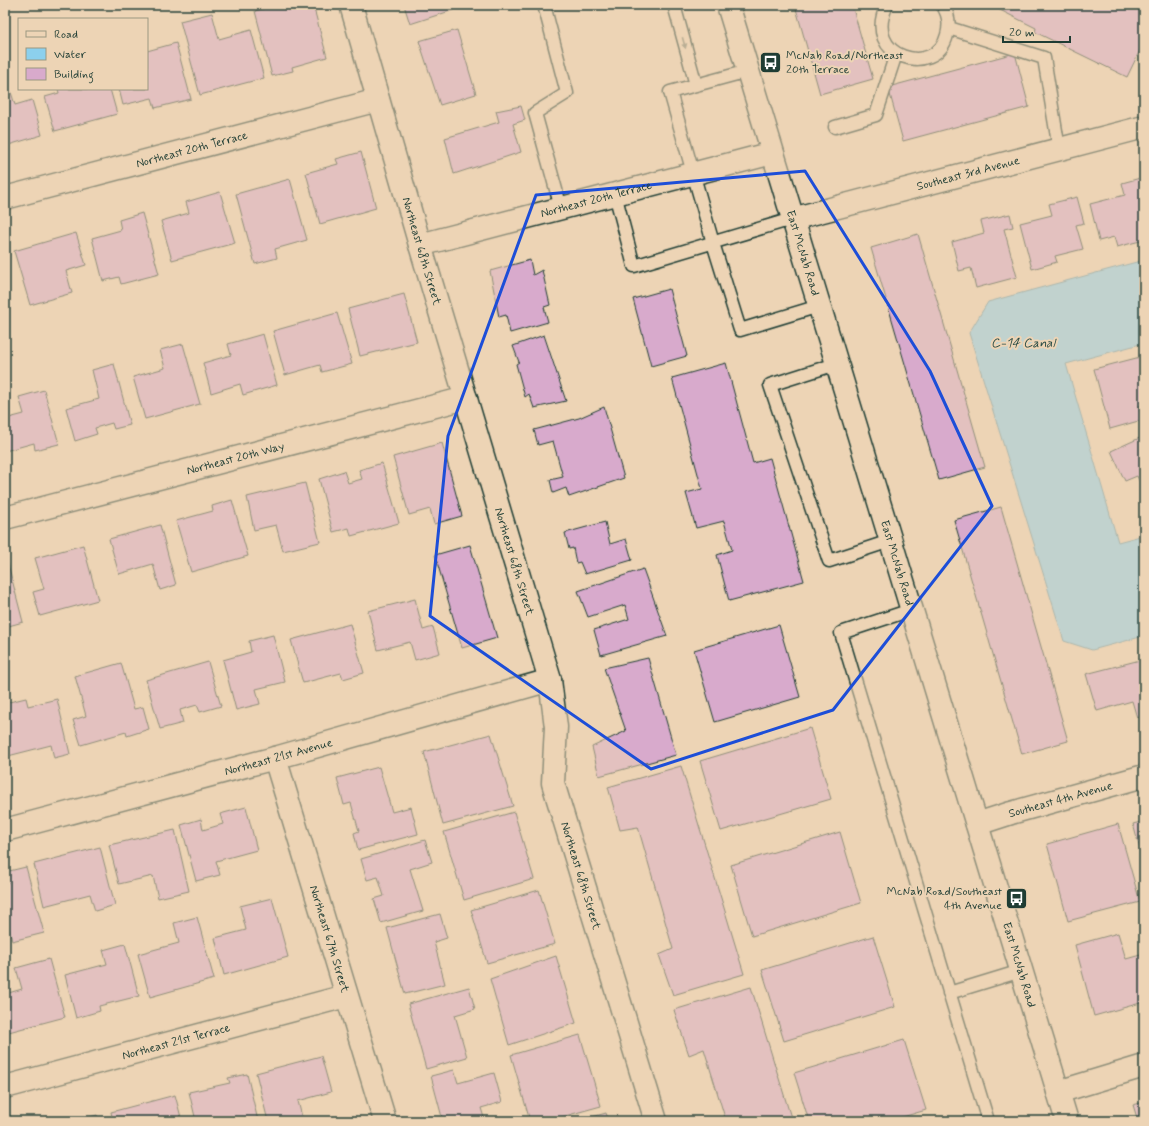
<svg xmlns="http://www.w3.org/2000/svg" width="1149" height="1126" font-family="Mynerve,sans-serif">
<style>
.water{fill:#8cd0ed;stroke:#6095a3}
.building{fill:#d8aacc;stroke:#1f3d34}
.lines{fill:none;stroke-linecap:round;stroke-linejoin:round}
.service-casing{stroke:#1f3d34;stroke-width:15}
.minor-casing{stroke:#1f3d34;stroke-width:25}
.tertiary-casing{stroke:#1f3d34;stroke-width:25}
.service{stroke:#edd4b5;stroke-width:12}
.minor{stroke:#edd4b5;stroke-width:22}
.tertiary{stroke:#edd4b5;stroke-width:22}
.oneway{fill:#7c816e}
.marked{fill:none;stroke:#1d4ed8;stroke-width:3;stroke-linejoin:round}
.labels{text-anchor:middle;stroke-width:4;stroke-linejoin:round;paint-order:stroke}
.poi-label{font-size:12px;fill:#1f3d34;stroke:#edd4b5;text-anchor:start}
.street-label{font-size:12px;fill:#1f3d34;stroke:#edd4b5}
.water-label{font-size:13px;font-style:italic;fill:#2a4c46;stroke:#edd4b5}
</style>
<rect width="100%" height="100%" fill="#edd4b5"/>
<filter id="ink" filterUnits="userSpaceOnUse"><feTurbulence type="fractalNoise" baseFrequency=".025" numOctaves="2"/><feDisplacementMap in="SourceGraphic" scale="8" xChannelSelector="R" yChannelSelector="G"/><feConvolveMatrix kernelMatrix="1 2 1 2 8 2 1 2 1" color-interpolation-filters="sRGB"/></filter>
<g filter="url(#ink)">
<path class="water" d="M1144 260V343L1066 364 1118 542 1144 535V636L1092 650 1064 641 969 333 988 302Z"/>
<path class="building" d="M278 5H313L327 57 292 67 293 71 272 76 255 11Z
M404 5H455L456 9 410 24Z
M795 5H852L873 79 820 94Z
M990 5H1130L1144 12V42L1127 77 1035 32 1036 28Z
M212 13 219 39 251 30 264 78 200 95 180 21Z
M457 30 476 94 440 105 419 41Z
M176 43 191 99 155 108 152 98 123 105 119 89H147V51Z
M1015 53 1029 107 903 141 888 87Z
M10 89 15 105 32 100 42 135 5 146V90Z
M58 89H110L117 114 55 131 45 97 59 93Z
M521 106 525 120 513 124 521 152 454 174 445 138 499 122 496 111Z
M361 152 376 208 320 224 306 173 338 164 336 159Z
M1144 177V240L1117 247 1114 237 1099 241 1090 204 1125 195 1122 183Z
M290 179 307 240 275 249 277 258 255 264 236 194Z
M220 192 235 243 172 260 161 221 189 213 186 202Z
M1077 197 1084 223 1076 225 1083 249 1055 256 1057 262 1032 269 1020 223 1052 215 1049 204Z
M142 213 159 274 121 284 119 277 103 281 92 238 121 230 119 220Z
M1010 214 1013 227 1004 229 1017 277 976 288 971 268 959 271 952 242 984 233 981 221Z
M76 233 86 265 66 271 72 293 30 305 14 251Z
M918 234 985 467 939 480 871 248Z
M530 260 533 275 542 270 550 305 544 307 548 322 510 333 506 315 499 317 490 271Z
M669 289 687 356 651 366 633 299Z
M404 294 417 342 360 356 348 309Z
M337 313 352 364 322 372 320 365 285 375 273 331Z
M263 334 277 385 243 395 240 384 211 393 203 363 231 355 228 344Z
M544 335 566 401 534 408 529 394 525 397 516 364 519 362 513 346Z
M183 344 200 404 145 419 133 377 165 368 160 350Z
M1144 356V405L1139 406 1142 420 1110 429 1094 369Z
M726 363 753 463 770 458 804 581 729 601 717 555 732 550 724 521 696 528 686 493 702 489 672 378Z
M114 364 130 425 114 429 112 423 95 428 97 434 75 441 66 408 99 399 92 370Z
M44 390 59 444 35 450 34 443 5 451V419L24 414 19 397Z
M604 407 624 478 569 497 566 488 553 493 550 480 563 477 553 441 538 445 534 430 579 418Z
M1144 436V491L1137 476 1125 481 1111 451Z
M442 443 462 516 434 524 430 509 409 515 393 457Z
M382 463 399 523 351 536 349 528 333 532 319 479 344 471 348 483 362 479 359 470Z
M305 483 320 542 283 551 276 525 254 530 247 497Z
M232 500 248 556 191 572 176 521 213 511 212 506Z
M1001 507 1068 741 1022 754 954 520Z
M605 522 610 544 626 539 632 560 585 574 580 562 576 563 573 548 569 549 565 533Z
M160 525 176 585 160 590 153 564 119 574 109 539Z
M83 545 98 600 40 616 33 592 44 589 35 558Z
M470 545 497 638 462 648 435 555Z
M8 564 23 622 5 627V565Z
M643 569 667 636 601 655 594 630 629 619 625 605 588 617 578 591Z
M415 599 423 630 433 627 440 653 415 660 410 642 378 650 368 611Z
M350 624 364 673 343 679 341 673 303 683 291 640Z
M779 625 800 697 715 722 694 650Z
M273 635 285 682 256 689 260 704 236 710 223 660 251 652 249 641Z
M648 658 676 755 599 776 592 747 626 731 604 668Z
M1144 659V716L1137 718 1132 701 1097 711 1086 674Z
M208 662 221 706 200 712 197 705 180 710 183 723 160 729 146 680Z
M121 663 134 709 143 707 149 729 127 736 126 732 81 745 73 720 86 716 75 676Z
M26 698 28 706 57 699 70 754 54 758 51 745 8 756 5 744V703Z
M810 728 831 799 721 831 700 761Z
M491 734 513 806 443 825 424 752Z
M681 766 744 974 673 995 659 955 673 949 638 827 620 830 608 787Z
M379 767 392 812 411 807 418 834 358 850 354 833 359 831 351 803 344 805 337 778Z
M246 807 257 850 216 861 220 875 196 881 181 825 201 819 203 830 223 824 220 814Z
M514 812 534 879 464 900 444 832Z
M1144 821V864L1133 824Z
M1118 824 1140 902 1068 921 1047 844Z
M175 830 189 891 158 898 153 876 119 884 109 845Z
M840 832 861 903 752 936 731 865Z
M425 840 432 862 410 869 423 911 381 923 374 899 384 896 378 877 367 880 361 859Z
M100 847 115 905 95 911 90 894 44 906 34 864Z
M26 867 44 933 12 941 6 917H5V883H8L5 872Z
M539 890 555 944 487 963 471 910Z
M272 898 288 957 224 975 215 938 246 930 240 906Z
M440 914 447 938 434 942 445 984 405 994 387 928Z
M197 917 214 979 150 997 138 954 179 943 174 923Z
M1118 933 1126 959 1144 954V1002L1094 1016 1075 945Z
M873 936 895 1007 784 1041 762 970Z
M125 944 139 996 99 1006 100 1011 76 1018 65 975 107 964 103 950Z
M556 956 576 1023 509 1045 490 979Z
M49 959 65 1017 5 1033V994L22 989 16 968Z
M469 987 475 1009 455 1015 467 1057 426 1069 408 1004Z
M751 987 792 1121H726L704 1049 689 1055 674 1010Z
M580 1035 601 1106 547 1121H530L511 1055Z
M904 1040 926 1110 889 1121H809L794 1073Z
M321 1056 331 1092 298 1101 303 1121H268L256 1073Z
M454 1070 458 1083 494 1073 502 1102 481 1108 485 1121H443L431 1076Z
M247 1074 258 1121H196L189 1092 230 1083 228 1078Z
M175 1095 182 1121H113L111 1112Z
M1144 1102V1121H1138L1133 1105Z
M606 1113 609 1121H578Z
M97 1115 99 1121H76Z"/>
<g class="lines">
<defs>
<path id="service" d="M544 5 567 93 535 113 561 208
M674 5 696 85
M887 5C861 58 936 79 947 35 950 24 949 14 942 5
M949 28 1044 58 1059 149
M748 71 670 92 713 243 740 330 819 306
M835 127 876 115 896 54
M615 194 634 266 792 219
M836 364 770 385 829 561 890 541
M911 610 841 633 988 1121
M949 993 1021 971"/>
<g id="minor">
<path id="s1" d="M351 5 420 245 550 680 556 727 553 783 656 1121"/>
<path id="s2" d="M5 198 378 100"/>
<path id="s3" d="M792 219 1144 127"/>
<path id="s4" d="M420 245 772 153"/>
<path id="s5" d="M5 518 466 398"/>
<path id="s6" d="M275 758 385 1121"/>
<path id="s7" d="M977 824 1011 813 1144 776"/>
<path id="s8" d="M5 830 275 758 550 680"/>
<path id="s9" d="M5 1087 346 996"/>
<path d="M1058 1092 1144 1066"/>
</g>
<g id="tertiary">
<path id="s10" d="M728 5 1067 1121"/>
</g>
</defs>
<use href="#service" class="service-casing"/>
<use href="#minor" class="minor-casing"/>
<use href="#tertiary" class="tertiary-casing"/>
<use href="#service" class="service"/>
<use href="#minor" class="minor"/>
<use href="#tertiary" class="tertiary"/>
</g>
<defs><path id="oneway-solid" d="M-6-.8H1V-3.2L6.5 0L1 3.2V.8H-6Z"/></defs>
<use class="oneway" href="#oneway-solid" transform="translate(684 43) rotate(74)"/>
</g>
<path d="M0 0H1149V1126H0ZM805 171 930 371 992 506 833 710 651 769 430 616 448 436 536 195Z" fill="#edd4b5" fill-opacity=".55" fill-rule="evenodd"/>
<path class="marked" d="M805 171 930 371 992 506 833 710 651 769 430 616 448 436 536 195Z"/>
<defs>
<symbol id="bus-square" viewBox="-11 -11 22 22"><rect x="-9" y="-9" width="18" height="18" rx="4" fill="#1f3d34" stroke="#edd4b5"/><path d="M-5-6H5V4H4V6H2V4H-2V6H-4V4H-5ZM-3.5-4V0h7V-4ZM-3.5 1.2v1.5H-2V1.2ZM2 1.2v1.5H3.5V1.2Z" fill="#fff"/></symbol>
</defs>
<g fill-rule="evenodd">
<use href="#bus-square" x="758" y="50" width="25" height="25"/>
<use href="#bus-square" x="1004" y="886" width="25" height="25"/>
</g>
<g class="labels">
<g class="poi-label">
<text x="786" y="59">McNab Road/Northeast<tspan x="786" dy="14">20th Terrace</tspan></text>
<text x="1002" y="895" text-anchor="end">McNab Road/Southeast<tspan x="1002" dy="14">4th Avenue</tspan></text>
</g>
<g class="street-label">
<text dy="4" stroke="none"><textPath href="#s2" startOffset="193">Northeast 20th Terrace</textPath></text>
<text dy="4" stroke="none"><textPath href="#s3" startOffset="182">Southeast 3rd Avenue</textPath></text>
<text dy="4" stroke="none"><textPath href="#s4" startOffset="182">Northeast 20th Terrace</textPath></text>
<text dy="4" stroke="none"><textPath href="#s1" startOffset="256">Northeast 68th Street</textPath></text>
<text dy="4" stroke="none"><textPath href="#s10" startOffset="259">East McNab Road</textPath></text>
<text dy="4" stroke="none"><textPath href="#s5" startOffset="238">Northeast 20th Way</textPath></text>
<text dy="4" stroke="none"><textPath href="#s1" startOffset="580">Northeast 68th Street</textPath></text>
<text dy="4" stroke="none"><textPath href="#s10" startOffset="583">East McNab Road</textPath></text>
<text dy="4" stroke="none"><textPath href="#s8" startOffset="283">Northeast 21st Avenue</textPath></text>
<text dy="4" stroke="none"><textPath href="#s7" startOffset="87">Southeast 4th Avenue</textPath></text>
<text dy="4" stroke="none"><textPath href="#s1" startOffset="904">Northeast 68th Street</textPath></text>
<text dy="4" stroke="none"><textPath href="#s6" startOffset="189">Northeast 67th Street</textPath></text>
<text dy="4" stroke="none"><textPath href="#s10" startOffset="1003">East McNab Road</textPath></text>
<text dy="4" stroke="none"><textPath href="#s9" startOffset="177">Northeast 21st Terrace</textPath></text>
</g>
<g class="water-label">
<text x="1023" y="347">C-14 Canal</text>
</g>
</g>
<rect width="1149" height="1126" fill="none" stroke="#edd4b5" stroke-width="20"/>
<rect x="10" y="10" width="1129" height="1106" fill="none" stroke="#1f3d34" stroke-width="1.5" filter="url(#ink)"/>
<rect x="18" y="18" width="130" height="72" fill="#edd4b5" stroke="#9b9881"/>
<rect x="26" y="31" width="20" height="6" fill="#edd4b5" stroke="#9b9881"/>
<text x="54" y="38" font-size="12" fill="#1f3d34">Road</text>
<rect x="26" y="48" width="20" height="12" fill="#8cd0ed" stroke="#9b9881"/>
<text x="54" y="58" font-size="12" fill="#1f3d34">Water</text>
<rect x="26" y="68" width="20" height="12" fill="#d8aacc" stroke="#9b9881"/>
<text x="54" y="78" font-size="12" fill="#1f3d34">Building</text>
<path d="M1003 36v6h67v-6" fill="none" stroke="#1f3d34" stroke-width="2"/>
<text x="1009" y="36" font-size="12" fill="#1f3d34" stroke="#edd4b5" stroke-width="3" paint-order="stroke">20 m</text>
</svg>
